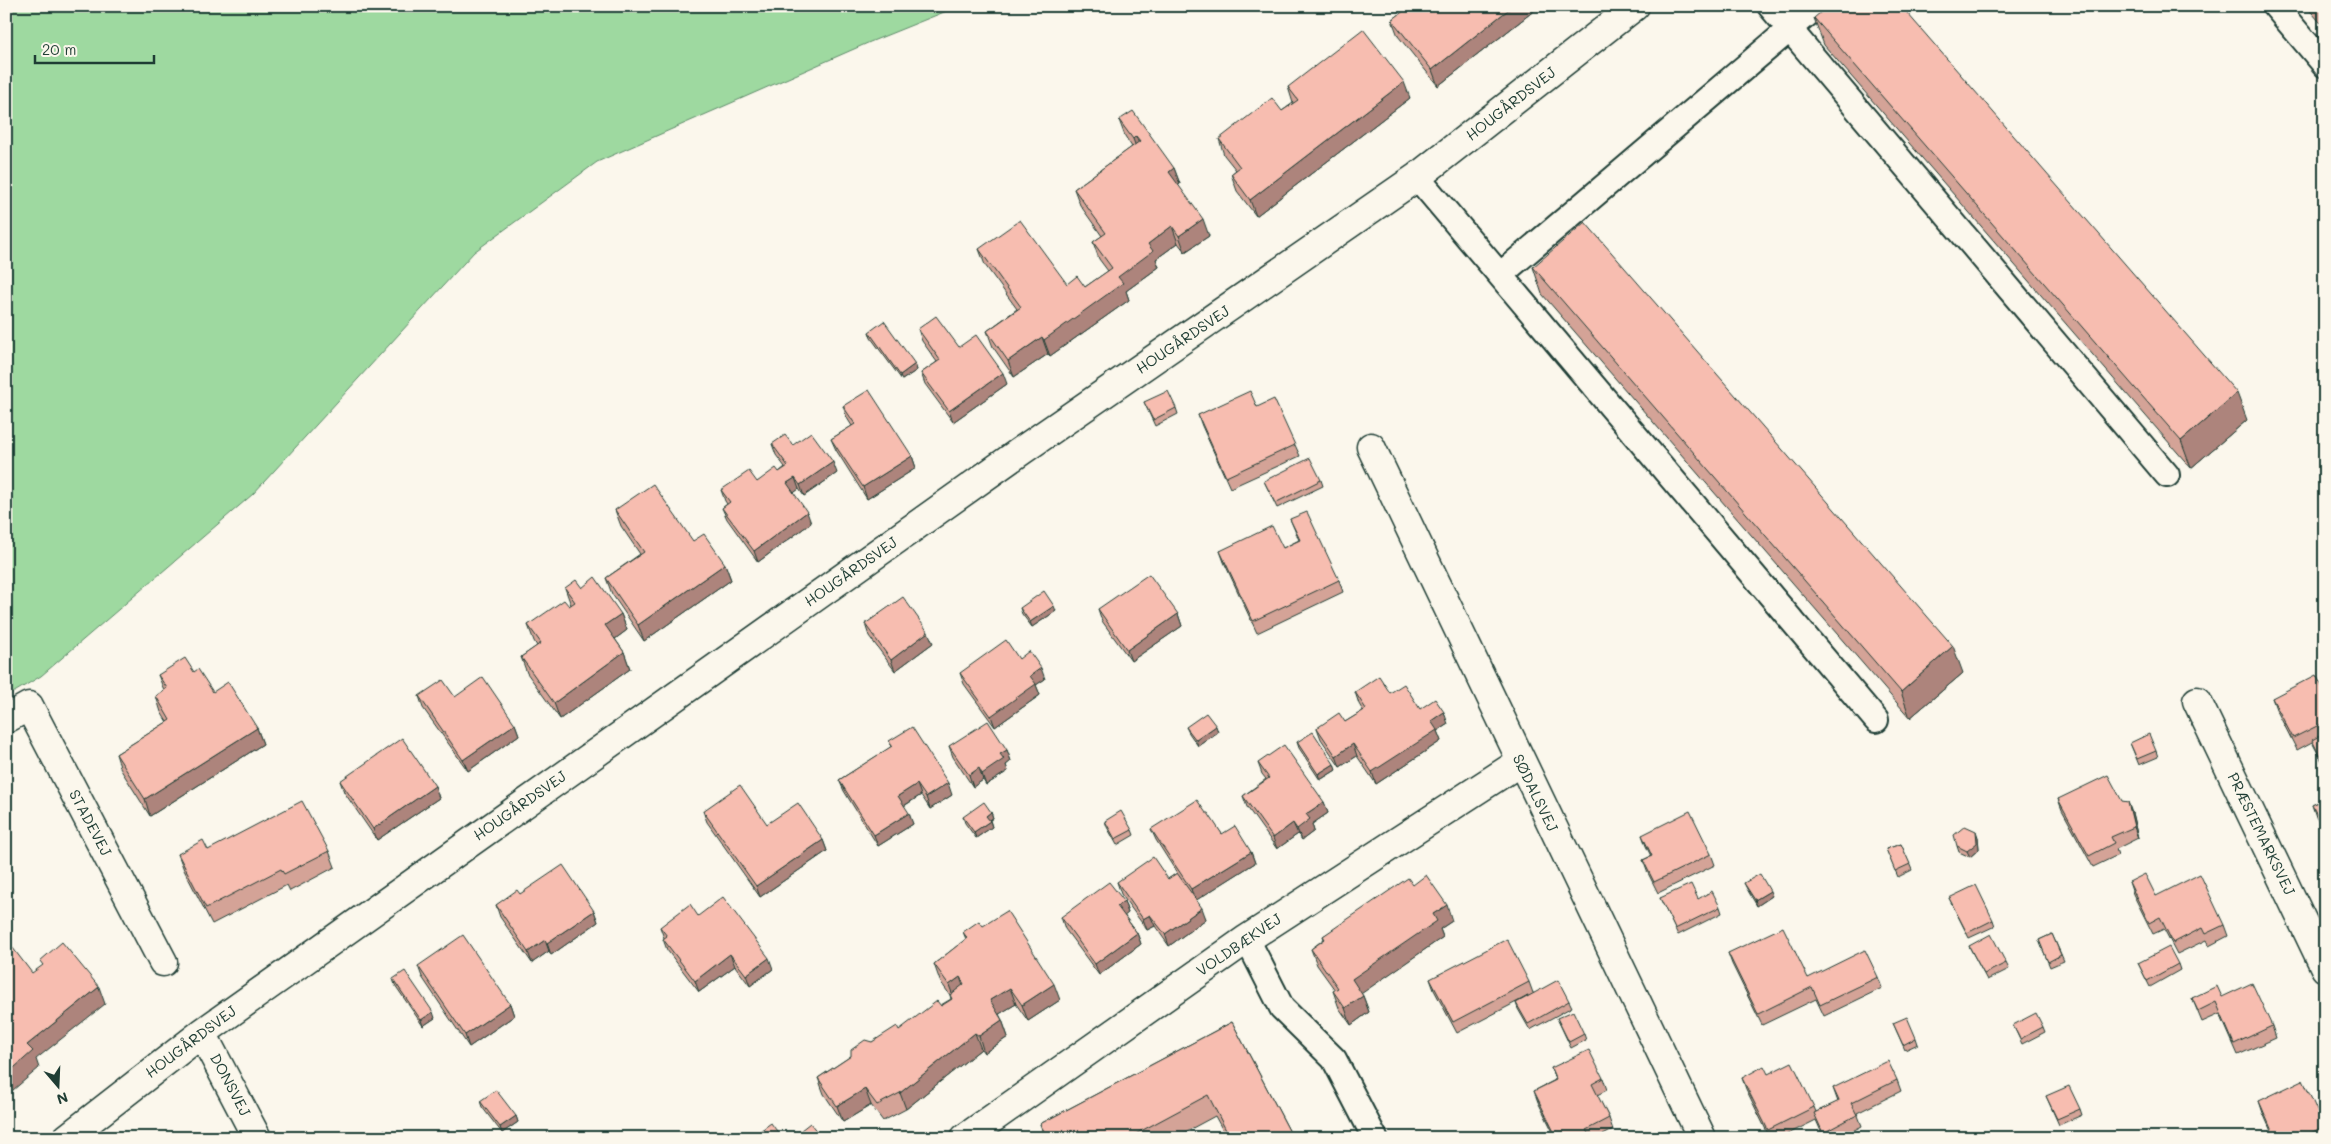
<svg xmlns="http://www.w3.org/2000/svg" width="2331" height="1144" font-family="Mali,sans-serif">
<style>
.green{fill:#9ed9a0;stroke:#5e8b6a}
.lines{fill:none;stroke-linecap:round;stroke-linejoin:round}
.lane-casing{stroke:#1f3d34;stroke-width:28}
.street-casing{stroke:#1f3d34;stroke-width:31}
.lane{stroke:#fbf7ec;stroke-width:24}
.street{stroke:#fbf7ec;stroke-width:28}
.wall{fill:#d4a397;stroke:#1f3d34}
.shaded-wall{fill:#ad847b;stroke:#1f3d34}
.building{fill:#f7bdb0;stroke:#1f3d34}
.labels{text-anchor:middle;stroke-width:4;stroke-linejoin:round;paint-order:stroke}
.street-label{font-size:15px;fill:#1f3d34;stroke:#fbf7ec}
</style>
<rect width="100%" height="100%" fill="#fbf7ec"/>
<filter id="ink" filterUnits="userSpaceOnUse"><feTurbulence type="fractalNoise" baseFrequency=".02" numOctaves="2"/><feDisplacementMap in="SourceGraphic" scale="10" xChannelSelector="R" yChannelSelector="G"/><feConvolveMatrix kernelMatrix="1 2 1 2 8 2 1 2 1" color-interpolation-filters="sRGB"/></filter>
<g filter="url(#ink)">
<path class="green" d="M6 6H959L870 42 597 162 474 252 253 494 41 676 6 697Z"/>
<g class="lines">
<defs>
<path id="lane" d="M1770 6 2167 475
M2275 6 2325 65
M1417 177 1876 720
M1500 275 1817 6
M1247 939 1282 1008 1334 1059 1375 1138"/>
<path id="street" d="M1371 447 1702 1138
M2197 701 2325 968
M6 719 29 706 163 962
M202 1033 257 1138
M67 1138 202 1033 1021 451 1417 177 1635 6
M965 1138 1247 939 1520 762"/>
</defs>
<use href="#lane" class="lane-casing"/>
<use href="#street" class="street-casing"/>
<use href="#lane" class="lane"/>
<use href="#street" class="street"/>
</g>
<path class="wall" d="M1410 6H1540L1438 86 1398 36 1392 20Z
M2306 6H2325V28Z
M1814 18 2247 420 2191 468 1824 45Z
M1288 87 1410 98 1256 216 1237 191 1231 174 1236 170 1224 155 1219 139 1282 111 1293 103Z
M1119 120 1174 168 1180 184 1178 186 1209 236 1185 252 1178 243 1156 259 1159 267 1126 291 1129 300 1050 356 1048 354 1014 377 993 347 987 331 1017 309 985 265 979 249 1067 284 1085 287 1108 271 1099 259 1093 242 1102 236 1080 205 1074 189 1132 147 1125 136Z
M1533 267 1963 673 1910 718 1542 294Z
M918 329 959 347 1007 384 953 422 925 384 921 373 937 362 922 341Z
M869 332 915 364 917 370 902 380 871 338Z
M1144 402 1176 408 1178 414 1155 426Z
M843 406 912 456 916 468 867 499 836 450 831 439 852 426 847 418Z
M1257 407 1295 445 1300 456 1230 488 1202 426 1198 415Z
M772 444 793 445 837 473 804 496 799 489 793 493 811 523 758 562 727 519 722 508 727 504 725 501 721 490 757 482 779 472 785 467 776 455Z
M1321 480 1323 486 1277 508 1264 481Z
M615 510 693 541 725 564 731 580 644 641 612 594 606 578 640 554 621 526Z
M1290 519 1339 580 1343 592 1257 633 1224 562 1220 551 1283 548 1299 540Z
M565 588H582L621 614 627 630 615 639 624 652 630 669 560 719 527 673 521 657 537 646 534 641 528 625 571 605Z
M1020 608 1056 611 1032 627 1022 614Z
M1098 609 1178 614 1182 626 1131 661 1102 621Z
M865 624 933 643 895 671 869 636Z
M1019 659 1045 679 1036 685 1040 695 995 727 964 684 960 673Z
M194 672 213 692 257 728 263 744 150 816 121 770 116 754 167 722 161 712 156 696 164 690 158 675Z
M1355 692 1390 693 1448 724 1437 731 1441 741 1376 784 1357 756 1340 767 1321 739 1317 728 1345 722 1363 711 1359 704Z
M2325 692V767L2312 742 2297 750 2276 709 2272 698Z
M419 696 455 697 515 724 519 735 468 771 423 708Z
M1186 727 1218 732 1198 746 1189 733Z
M889 741 952 795 930 809 921 795 904 806 913 824 878 846 844 791 839 780 891 747Z
M1297 742 1336 770 1320 780 1299 748Z
M2130 743 2156 751 2158 757 2139 765Z
M949 746 1007 750 1011 761 1006 765 1008 771 986 785 983 780 973 787 953 757Z
M1258 763 1324 802 1328 813 1312 824 1314 831 1302 840 1298 834 1277 849 1247 807 1243 796 1266 779 1262 774Z
M340 781 435 786 439 798 377 840 344 792Z
M2058 799 2122 801 2132 813 2138 838 2116 849 2118 855 2093 867 2062 810Z
M2325 799V834L2316 817 2312 805Z
M703 811 767 824 823 840 827 851 760 897 707 822Z
M991 812 993 818 990 820 992 827 976 838 965 823 963 817Z
M1206 813 1222 834 1251 852 1255 863 1196 900 1206 919 1169 946 1155 926 1147 930 1121 894 1117 882 1168 879 1177 873 1156 840 1151 829Z
M1105 821 1132 830 1134 835 1117 845 1107 827Z
M1642 835 1711 854 1715 865 1658 893 1647 871 1643 860 1651 856 1646 846Z
M1978 837 1979 849 1970 857 1959 852 1957 846Z
M1901 844 1912 870 1898 877 1886 849Z
M208 850 329 851 335 867 290 891 287 885 212 924 184 870 178 854Z
M2129 882 2156 896 2224 925 2228 936 2209 946 2206 940 2177 954 2164 929 2153 934 2133 894Z
M1744 883 1772 896 1757 906 1747 889Z
M1413 885 1452 921 1440 929 1443 937 1361 993 1363 996 1369 1012 1351 1025 1339 1008 1333 991 1335 990 1317 965 1311 949 1324 939 1323 936Z
M520 894 594 911 598 922 551 955 549 951 532 963 500 917 496 905Z
M1660 898 1698 899 1720 907 1722 913 1678 935Z
M1949 898 1993 920 1995 926 1969 938Z
M1124 901 1128 913 1124 915 1137 933 1141 944 1099 975 1065 929 1061 917Z
M698 916 773 969 750 986 735 966 699 992 667 950 663 939 664 938 660 927Z
M983 926 1060 1000 1028 1021 1016 1004 999 1014 1002 1020 1008 1037 984 1053 981 1049 906 1109 883 1121 871 1105 843 1122 824 1094 818 1078 872 1042 899 1030 951 999 950 995 940 981 934 964 966 939 963 932Z
M2052 934 2064 961 2050 967 2039 940Z
M1969 946 2006 963 2009 969 1987 980 1972 952Z
M1728 953 1808 978 1878 977 1882 988 1824 1016 1816 999 1762 1025 1732 964Z
M2138 963 2178 964 2180 970 2150 987Z
M418 966 510 1004 514 1016 469 1047 422 977Z
M393 979 435 1018 423 1026 395 985Z
M1430 979 1529 982 1533 993 1569 1001 1572 1007 1530 1030 1518 1009 1516 1003 1528 996 1457 1033 1434 990Z
M2222 997 2272 1026 2276 1038 2238 1055 2220 1014 2202 1022 2192 998Z
M1557 1018 1584 1034 1586 1040 1571 1048Z
M1232 1022 1293 1138H1227L1215 1116 1174 1138H1045L1040 1124Z
M1893 1023 1916 1038 1918 1044 1905 1050Z
M2013 1025 2043 1027 2045 1032 2022 1044Z
M1551 1068 1603 1078 1607 1090 1597 1095 1609 1118 1613 1130 1597 1138H1556L1538 1102 1534 1091 1555 1080Z
M1768 1074 1814 1107 1816 1112 1838 1102 1833 1088 1897 1080 1901 1091 1857 1113 1862 1126 1839 1138H1824L1816 1120 1780 1138H1770L1746 1089 1742 1078Z
M2046 1096 2080 1109 2082 1115 2059 1125Z
M480 1101 516 1116 518 1122 502 1133 482 1107Z
M2259 1101 2324 1126 2325 1138H2274L2263 1113Z"/>
<path class="shaded-wall" d="M1513 6H1540L1438 86 1432 70Z
M1404 82 1410 98 1256 216 1250 200Z
M1136 136 1142 152 1139 155 1133 139Z
M1174 168 1180 184 1175 188 1169 172Z
M1203 219 1209 236 1185 252 1179 236Z
M1172 226 1178 243 1156 259 1159 267 1126 291 1129 300 1050 356 1044 340 1118 277 1148 244Z
M1042 337 1048 354 1014 377 1008 361Z
M915 364 917 370 902 380 900 375Z
M1003 373 1007 384 953 422 949 411Z
M2237 393 2247 420 2191 468 2181 441Z
M912 456 916 468 867 499 863 487Z
M833 462 837 473 804 496 800 485Z
M795 478 799 489 791 495 787 483Z
M807 512 811 523 758 562 754 551Z
M725 564 731 580 644 641 638 625Z
M1054 606 1056 611 1032 627 1030 622Z
M621 614 627 630 611 642 605 625Z
M1178 614 1182 626 1131 661 1127 650Z
M928 632 933 643 895 671 891 660Z
M1953 646 1963 673 1910 718 1901 692Z
M624 652 630 669 560 719 554 703Z
M1041 668 1045 679 1036 685 1040 695 995 727 991 716 1030 676Z
M1444 712 1448 724 1437 731 1441 741 1376 784 1372 772 1431 721Z
M515 724 519 735 468 771 463 760Z
M1216 726 1218 732 1198 746 1196 740Z
M257 728 263 744 150 816 145 799Z
M1353 744 1357 756 1340 767 1336 756Z
M1007 750 1011 761 1006 765 1008 771 986 785 982 774 1000 754Z
M1334 764 1336 770 1320 780 1318 774Z
M979 768 983 780 973 787 969 775Z
M948 783 952 795 930 809 926 797Z
M917 784 921 795 902 807 898 796Z
M435 786 439 798 377 840 373 829Z
M1324 802 1328 813 1312 824 1314 831 1302 840 1297 829 1306 814Z
M2128 802 2132 813 2138 838 2134 827Z
M991 812 993 818 988 821 986 816Z
M909 813 913 824 878 846 874 835Z
M990 821 992 827 976 838 974 832Z
M1293 823 1298 834 1277 849 1273 838Z
M1976 831 1978 837 1979 849 1970 857 1967 851Z
M823 840 827 851 760 897 756 886Z
M1251 852 1255 863 1195 901 1191 889Z
M1770 891 1772 896 1757 906 1755 900Z
M1124 901 1128 913 1122 918 1117 906Z
M1447 905 1452 921 1440 929 1443 937 1358 996 1352 979 1433 914Z
M1202 908 1206 919 1169 946 1165 934Z
M594 911 598 922 551 955 547 943Z
M1150 915 1155 926 1147 930 1143 919Z
M1137 933 1141 944 1099 975 1095 964Z
M545 940 549 951 532 963 528 952Z
M730 954 735 966 699 992 695 981Z
M769 958 773 969 750 986 746 975Z
M960 977 966 994 955 1001 949 985Z
M1054 984 1060 1000 1028 1021 1022 1005Z
M99 987 105 1004 36 1059 39 1068 6 1096V1075L27 1045Z
M1010 988 1016 1004 996 1016 990 1000Z
M1363 996 1369 1012 1351 1025 1345 1008Z
M510 1004 514 1016 469 1047 465 1035Z
M433 1012 435 1018 423 1026 421 1020Z
M1002 1020 1008 1037 984 1053 979 1036Z
M975 1033 981 1049 906 1109 900 1093Z
M865 1089 871 1105 843 1122 837 1106Z
M516 1116 518 1122 502 1133 500 1127Z"/>
<path class="building" d="M1410 6H1513L1432 70 1392 20Z
M1828 6H1901L2237 393 2181 441 1814 18Z
M2319 6H2325V13Z
M1363 29 1404 82 1250 200 1231 174 1240 167 1219 139 1272 98 1282 111 1298 100 1288 87Z
M1133 111 1174 168 1169 172 1203 219 1179 236 1172 226 1148 244 1153 251 1118 277 1123 283 1044 340 1042 337 1008 361 987 331 1021 307 979 249 1020 220 1067 284 1077 276 1085 287 1112 268 1093 242 1106 233 1074 189 1140 141 1136 136 1133 139 1119 120Z
M1585 222 1953 646 1901 692 1533 267Z
M936 316 959 347 976 335 1003 373 949 411 921 373 940 360 918 329Z
M884 321 915 364 900 375 869 332Z
M869 390 912 456 863 487 831 439 855 424 843 406Z
M1168 391 1176 408 1153 420 1144 402Z
M1250 391 1257 407 1274 399 1295 445 1226 477 1198 415Z
M811 432 833 462 800 485 795 478 787 483 807 512 754 551 722 508 730 502 721 490 749 471 757 482 776 468 779 472 788 466 772 444 785 435 793 445Z
M1310 458 1321 480 1275 503 1264 481Z
M653 484 693 541 704 534 725 564 638 625 606 578 644 552 615 510Z
M1307 512 1339 580 1253 621 1220 551 1272 526 1283 548 1300 540 1290 519Z
M1149 574 1178 614 1127 650 1098 609Z
M595 577 621 614 605 625 624 652 554 703 521 657 541 643 528 625 564 600 569 606 575 602 565 588 576 580 582 588Z
M1044 591 1054 606 1030 622 1020 608Z
M903 597 928 632 891 660 865 624Z
M1006 640 1019 659 1029 651 1041 668 1030 676 1036 684 991 716 960 673Z
M185 658 194 672 198 669 213 692 228 682 257 728 145 799 116 754 170 720 156 696 167 688 158 675Z
M2316 675 2325 692V722L2293 738 2272 698Z
M1379 676 1390 693 1404 684 1420 709 1435 699 1444 712 1431 721 1437 730 1372 772 1353 744 1336 756 1317 728 1339 713 1345 722 1366 709 1355 692Z
M483 677 515 724 463 760 419 696 443 680 455 697Z
M1206 713 1216 726 1196 740 1186 727Z
M988 721 1007 750 1000 754 1004 759 982 774 979 768 969 775 949 746Z
M912 727 948 783 926 797 917 784 898 796 909 813 874 835 839 780 892 746 889 741Z
M1313 732 1334 764 1318 774 1297 742Z
M2325 733V760L2323 762 2312 740Z
M2149 734 2156 751 2137 759 2130 743Z
M402 738 435 786 373 829 340 781Z
M1284 745 1324 802 1306 814 1310 819 1297 829 1293 823 1273 838 1243 796 1269 778 1258 763Z
M2108 775 2122 801 2128 802 2134 827 2111 837 2114 843 2089 856 2058 799Z
M740 785 767 824 798 803 823 840 756 886 703 811Z
M2325 799V831L2312 805Z
M1197 800 1206 813H1208L1222 834 1235 826 1251 852 1191 889 1151 829Z
M302 801 329 851 284 874 281 869 206 908 178 854 203 840 208 850Z
M984 802 991 812 986 816 990 821 974 832 963 817Z
M1121 811 1132 830 1115 839 1105 821Z
M1690 811 1711 854 1654 882 1643 860 1652 856 1642 835Z
M1965 826 1976 831 1977 843 1967 851 1957 846 1954 835Z
M1901 844 1910 864 1895 871 1886 849Z
M1153 857 1168 879 1177 873 1202 908 1165 934 1150 915 1143 919 1117 882Z
M563 865 594 911 547 943 545 940 528 952 496 905 517 890 520 894Z
M1760 874 1770 891 1755 900 1744 883Z
M2145 874 2156 896 2200 874 2224 925 2205 934 2202 928 2173 943 2160 917 2149 923 2129 882Z
M1426 875 1447 905 1433 914 1437 921 1352 979 1363 996 1345 1008 1333 991 1338 988 1311 949 1325 939 1323 936 1408 878 1413 885Z
M1109 882 1124 901 1117 906 1137 933 1095 964 1061 917Z
M1691 884 1698 899 1712 891 1720 907 1675 929 1660 898Z
M1976 885 1993 920 1967 933 1949 898Z
M723 897 769 958 746 975 730 954 695 981 663 939 667 936 660 927 690 904 698 916Z
M1007 911 1054 984 1022 1005 1010 988 990 1000 1002 1020 979 1036 975 1033 900 1093 877 1105 865 1089 837 1106 818 1078 851 1056V1050L865 1040 872 1042 897 1026 899 1030 937 1001 941 1006 952 999 950 995 964 984 960 977 949 985 934 964 967 938 963 932 979 921 983 926Z
M1783 927 1808 978 1865 950 1878 977 1820 1005 1812 987 1758 1014 1728 953Z
M1991 934 2006 963 1984 974 1969 946Z
M2052 934 2061 955 2048 962 2039 940Z
M463 935 510 1004 465 1035 418 966Z
M6 939 32 973 43 965 40 961 62 942 99 987 27 1045 33 1051 6 1075Z
M1507 939 1529 982 1453 1022 1430 979Z
M2169 947 2178 964 2147 981 2138 963Z
M405 971 433 1012 421 1020 393 979Z
M1558 980 1569 1001 1528 1024 1516 1003Z
M2252 983 2272 1026 2234 1044 2216 1002 2198 1011 2192 998 2217 986 2222 997Z
M1573 1011 1584 1034 1569 1042 1557 1018Z
M2036 1013 2043 1027 2020 1039 2013 1025Z
M1907 1017 1916 1038 1903 1045 1893 1023Z
M1232 1022 1293 1138H1230L1208 1095 1128 1138H1048L1040 1124Z
M1589 1050 1603 1078 1592 1084 1609 1118 1586 1130 1589 1135 1584 1138H1557L1534 1091 1556 1080 1551 1068Z
M1888 1061 1897 1080 1851 1103 1857 1115 1823 1133 1814 1113 1839 1101 1833 1088Z
M1792 1062 1814 1107 1768 1130 1742 1078 1764 1066 1768 1074Z
M2303 1080 2324 1126 2311 1133 2313 1138H2275L2259 1101Z
M2069 1086 2080 1109 2057 1119 2046 1096Z
M496 1090 516 1116 500 1127 480 1101Z
M771 1123 782 1138H761L764 1136 760 1131Z
M810 1123 822 1138H798L796 1134Z
M385 1129 390 1138H369Z"/>
</g>
<g class="labels">
<g class="street-label">
<text transform="translate(1511 104) rotate(-38)" y="5">HOUGÅRDSVEJ</text>
<text transform="translate(1183 340) rotate(-34)" y="5">HOUGÅRDSVEJ</text>
<text transform="translate(851 572) rotate(-35)" y="5">HOUGÅRDSVEJ</text>
<text transform="translate(1535 793) rotate(64)" y="5">SØDALSVEJ</text>
<text transform="translate(520 806) rotate(-35)" y="5">HOUGÅRDSVEJ</text>
<text transform="translate(90 823) rotate(62)" y="5">STADEVEJ</text>
<text transform="translate(2261 834) rotate(64)" y="5">PRÆSTEMARKSVEJ</text>
<text transform="translate(1239 945) rotate(-34)" y="5">VOLDBÆKVEJ</text>
<text transform="translate(191 1042) rotate(-37)" y="5">HOUGÅRDSVEJ</text>
<text transform="translate(230 1085) rotate(62)" y="5">DONSVEJ</text>
</g>
</g>
<rect width="2331" height="1144" fill="none" stroke="#fbf7ec" stroke-width="25"/>
<rect x="12" y="12" width="2306" height="1119" fill="none" stroke="#1f3d34" stroke-width="2" filter="url(#ink)"/>
<g transform="translate(58 1086) rotate(161)" stroke="#fbf7ec" stroke-width="4" paint-order="stroke">
<path d="M0-4L9 19L0 12L-9 19Z" fill="#1f3d34"/>
<text y="-8" font-size="14" font-weight="bold" text-anchor="middle" fill="#1f3d34">N</text>
</g>
<path d="M35 55v8h119v-8" fill="none" stroke="#1f3d34" stroke-width="2.5"/>
<text x="42" y="55" font-size="15" fill="#1f3d34" stroke="#fbf7ec" stroke-width="4" paint-order="stroke">20 m</text>
</svg>
